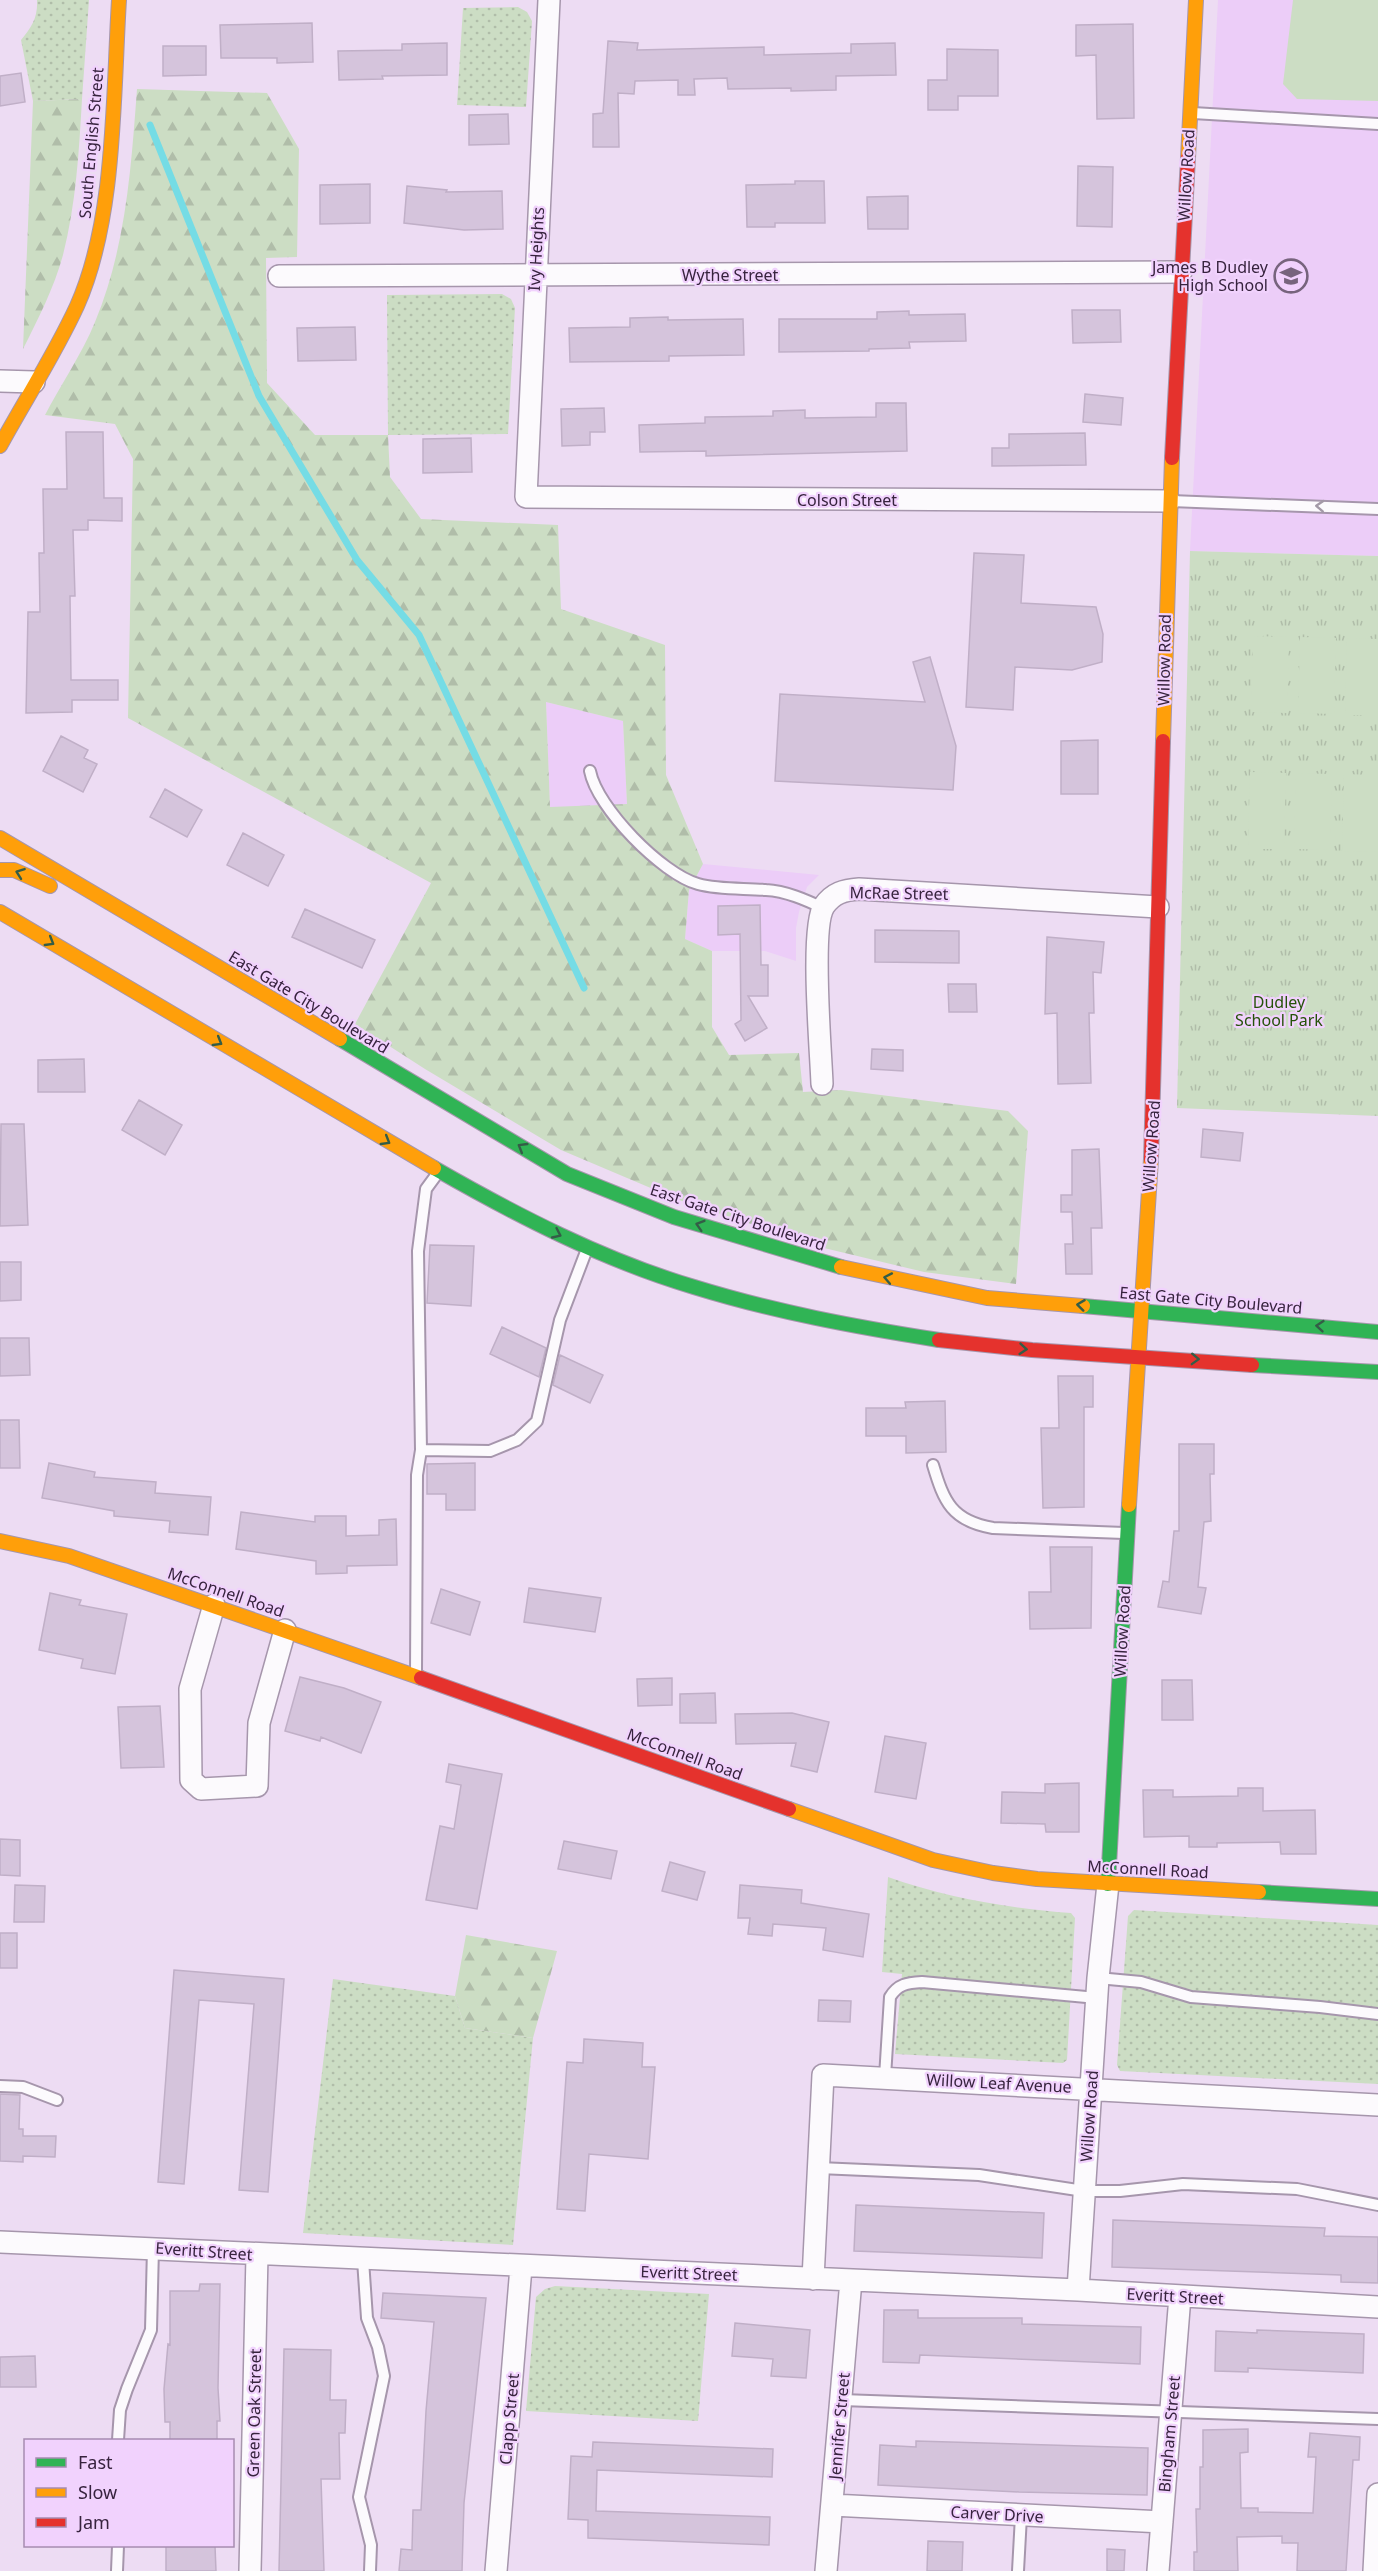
<svg xmlns="http://www.w3.org/2000/svg" width="1378" height="2571" font-family="'Noto Sans',sans-serif">
<style>
.built{fill:#eccdf8}
.grass{fill:url(#grass-dots)}
.forest{fill:url(#forest-firs);fill-rule:evenodd}
.park{fill:url(#park-tufts)}
.pitch{fill:#ccddc4}
.lines{fill:none;stroke-linecap:round;stroke-linejoin:round}
.stream{stroke:#75dce5;stroke-width:7}
.building{fill:#d5c4dc;stroke:#c0afc7;stroke-width:1.5}
.lane-casing{stroke:#a696ac;stroke-width:14}
.street-casing{stroke:#a696ac;stroke-width:24}
.fast-casing{stroke:#a696ac;stroke-width:16}
.slow-casing{stroke:#a696ac;stroke-width:16}
.jam-casing{stroke:#a696ac;stroke-width:16}
.lane{stroke:#fcfafd;stroke-width:10}
.street{stroke:#fcfafd;stroke-width:21}
.fast{stroke:#30b455;stroke-width:14}
.slow{stroke:#ff9f0a;stroke-width:14}
.jam{stroke:#e5322d;stroke-width:14}
.oneway{stroke:#a399a7}
.oneway2{stroke:#345d47}
.labels{text-anchor:middle;stroke-width:4.5;stroke-linejoin:round;paint-order:stroke}
.street-label{font-size:16px;fill:#37233e;stroke:#f1d2fd}
.poi-label{font-size:16px;fill:#37233e;stroke:#f1d2fd;text-anchor:end}
.park-label{font-size:16px;fill:#255309;stroke:#f1d2fd}
</style>
<defs>
<pattern id="grass-dots" width="8" height="8" patternUnits="userSpaceOnUse" patternTransform="scale(1.5)"><rect width="8" height="8" fill="#ccddc4"/><path d="M2 2h.1M6 6h.1" fill="none" stroke="#b0bda9" stroke-width="1.8" stroke-linecap="round"/></pattern>
<pattern id="forest-firs" width="22" height="20" patternUnits="userSpaceOnUse" patternTransform="scale(1.5)"><rect width="22" height="20" fill="#ccddc4"/><path d="M5 1l3.5 6h-7zM16 11l3.5 6h-7z" fill="#b0bda9"/></pattern>
<pattern id="park-tufts" width="24" height="20" patternUnits="userSpaceOnUse" patternTransform="scale(1.5)"><rect width="24" height="20" fill="#ccddc4"/><path d="M3 7l-1-3M5 7V3M7 7l1-3M15 17l-1-3M17 17v-4M19 17l1-3" fill="none" stroke="#b0bda9"/></pattern>
</defs>
<rect width="100%" height="100%" fill="#eddcf3"/>
<path class="built" d="M1218 0H1378V556L1190 551Z
M546 702 623 721 627 804 550 808Z
M703 864 819 875 807 887 799 912 796 928V961L765 951H712L685 939 689 890Z"/>
<path class="grass" d="M37 0H89L82 99 33 101 21 40C32 27 38 17 37 0Z
M518 7 527 12 532 21 526 107 457 105 463 8Z
M502 294 511 299 515 308 508 434 388 435 387 295Z
M888 1877C948 1898 1007 1908 1071 1913L1075 1918 1067 2060 1063 2063 895 2054 902 1974 882 1972Z
M1134 1910 1378 1925V2084L1120 2071 1117 2065 1128 1916Z
M333 1979 455 1996 465 2028 533 2038 513 2245 303 2233Z
M555 2286 709 2294 698 2421 526 2411 536 2297 545 2289Z"/>
<path class="forest" d="M137 89 267 93 299 149 297 257 266 258 267 383 315 435H388L390 477 421 519 558 525 561 609 665 645 666 775 703 864 689 890 685 939 712 951V1027L729 1055 799 1053 803 1092 841 1090 1008 1111 1028 1131 1016 1284 924 1272 824 1248 679 1200 561 1150 425 1069 355 1024 431 883 128 718 133 459 115 424 45 415C61 384 82 354 95 322 126 247 131 169 137 89ZM546 702 623 721 627 804 550 807Z
M82 99C79 152 76 204 63 255 54 288 38 319 23 349L33 101Z
M466 1935 557 1951 533 2038 465 2028 455 1996Z"/>
<path class="park" d="M1190 551 1378 556V1116L1177 1108Z"/>
<path class="pitch" d="M1293 0H1378V101L1297 99 1283 84Z
M1253 636 1289 637 1287 713 1251 712Z
M1300 637 1336 638 1334 714 1298 713Z
M1347 638 1378 639V715H1345Z
M1250 772 1286 773 1284 849H1248Z
M1296 773 1332 774 1330 850 1294 849Z
M1344 774 1378 775V852L1342 851Z"/>
<g class="lines">
<path class="stream" d="M150 125 259 396 357 560 419 635 584 988"/>
</g>
<path class="building" d="M312 23 313 62 277 63V58H221L220 25Z
M1133 24 1134 118 1097 119 1096 55 1076 56V25Z
M608 41 638 43 637 50 764 47V55L851 53V44L895 43 896 75 836 76V90L791 91V88L728 89 727 78 694 79 695 95H678V80L635 81 634 94 618 93 619 147H593V114L603 113Z
M447 43V75L382 76 383 79 339 80 338 51 402 50V44Z
M163 46H206V75L163 76Z
M947 49 998 50V96H958V110H928V80H947Z
M21 73 25 102 0 106V76Z
M508 114 509 144 469 145V115Z
M1078 166 1113 167 1112 227 1077 226Z
M795 181H824L825 223H775V227H747L746 185 795 184Z
M370 184V223L320 224V185Z
M407 186 447 190 446 192 502 191 503 229 464 230 404 223Z
M908 196V229H868L867 197Z
M1072 310H1120L1121 342 1073 343Z
M909 311V315L965 314 966 341 909 342 910 348 869 349V351L779 352V319H877V312Z
M668 317V320L743 319 744 355 669 356V361L570 362 569 328 630 327V318Z
M355 327 356 360 298 361 297 328Z
M1085 394 1123 398 1121 425 1083 422Z
M876 403H906L907 451 706 456V451L640 452 639 425 705 423V417L773 416V411L805 410V418L876 417Z
M604 408 605 432H590V445L562 446 561 409Z
M66 432H103L104 498H122V521L88 520V530H73L75 596H70L71 680H118V700H72V712L26 713 28 612H40L39 553H44L43 489H67Z
M1085 433 1086 465 992 466V448H1009V434Z
M471 438 472 472 423 473V439Z
M974 553 1024 555 1021 603 1096 607 1103 634 1102 662 1072 670 1015 667 1013 710 966 707Z
M930 657 956 746 953 790 775 781 780 694 925 702 913 662Z
M61 736 88 750 84 758 97 764 83 792 43 771Z
M1098 740V794H1061V741Z
M165 789 202 810 187 837 150 817Z
M243 833 284 855 268 886 227 865Z
M760 905 761 965H768V996H748L767 1028 745 1041 735 1024 741 1020 740 934 718 935V906Z
M305 909 375 940 362 968 292 937Z
M875 930 959 931V963L875 962Z
M1047 937 1104 942 1101 973 1093 972 1094 1013H1089L1091 1083 1058 1084 1057 1013 1045 1014Z
M948 984H976L977 1012H949Z
M872 1049 903 1050V1071L871 1069Z
M84 1059 85 1092H38V1060Z
M139 1100 182 1125 165 1155 122 1130Z
M1 1124H24L28 1225 0 1226Z
M1203 1129 1243 1133 1240 1161 1201 1157Z
M1099 1149 1102 1228H1091L1092 1274H1066L1065 1244H1073L1072 1212H1061V1195H1072V1150Z
M430 1245 474 1246 471 1306 427 1303Z
M0 1262H21V1300L0 1301Z
M502 1327 546 1348 539 1377 490 1354Z
M0 1338H29L30 1375 0 1376Z
M560 1355 603 1375 590 1403 553 1385Z
M1058 1376H1093V1407H1084V1507L1043 1508 1041 1428H1059Z
M945 1401 946 1452 906 1453V1436H866V1408H906L905 1402Z
M0 1420H19L20 1468H0Z
M1179 1444H1214V1474H1210L1211 1521 1204 1522 1198 1587 1206 1588 1201 1614 1158 1607 1163 1581 1169 1582 1174 1531H1179Z
M49 1463 95 1472 94 1477 156 1482 155 1493 211 1497 208 1535 169 1532 170 1521 114 1516V1511L42 1498Z
M475 1463V1510H446V1494H427V1464Z
M241 1512 315 1522V1516H346V1536L379 1535V1520L396 1519 397 1565 347 1566V1573L316 1574V1561L236 1549Z
M1050 1547H1092L1091 1628 1030 1629 1029 1592H1051Z
M529 1588 601 1598 595 1632 524 1622Z
M441 1589 480 1602 470 1635 431 1623Z
M50 1593 81 1600 79 1605 127 1614 115 1674 81 1668 83 1659 39 1650Z
M300 1677 344 1688 381 1702 361 1753 321 1737 320 1741 285 1731Z
M672 1678V1705L638 1706 637 1679Z
M1162 1680H1192L1193 1720H1162Z
M715 1693 716 1723H680V1694Z
M160 1706 164 1767 121 1768 118 1707Z
M792 1713 829 1722 817 1772 791 1766 796 1743 736 1744 735 1714Z
M885 1736 926 1743 916 1799 875 1792Z
M449 1764 502 1774 477 1909 426 1900 440 1826 454 1829 461 1785 446 1782Z
M1079 1783V1832H1046L1045 1824 1001 1823 1002 1792 1045 1793V1784Z
M1238 1788H1263V1811L1315 1810 1316 1854H1281L1280 1842 1217 1843V1847H1189V1836L1144 1837 1143 1790H1173V1797L1238 1796Z
M0 1839 20 1840V1876L0 1875Z
M564 1841 617 1851 611 1879 558 1869Z
M670 1862 705 1872 697 1900 662 1891Z
M15 1885 45 1886 44 1922H14Z
M740 1885 802 1890 801 1903 869 1914 863 1957 823 1950 826 1928 773 1924 772 1936 748 1934 750 1918H738Z
M0 1933H17V1968H0Z
M174 1970 284 1979 268 2192 239 2190 254 2004 199 2000 184 2184 158 2182Z
M819 2000 851 2001 850 2022 818 2021Z
M584 2039 643 2043 642 2067H655L648 2159 589 2154 585 2211 557 2209 567 2062 583 2063Z
M0 2094 20 2095 19 2129H23V2136H56L55 2157 23 2156V2162L0 2161Z
M856 2205 1044 2213 1042 2258 854 2251Z
M1113 2220 1325 2228 1324 2236 1378 2237V2283L1341 2282V2275L1112 2267Z
M200 2284H220L218 2388 220 2421H217V2440H170V2422H165L164 2389 168 2344 170 2345V2291H199Z
M383 2293 486 2298 464 2503 462 2571H399L401 2549 412 2550 413 2510H421L426 2411 434 2322 381 2318Z
M884 2310H918V2318H1022V2324L1141 2327 1140 2364 920 2355 919 2363 883 2362Z
M735 2323 810 2330 806 2378 771 2376 773 2359 732 2356Z
M1257 2330 1364 2334 1363 2373 1248 2368V2372L1215 2371 1216 2331 1257 2333Z
M284 2349 331 2350 330 2400H346L345 2433H339L340 2479H321L324 2571H279Z
M35 2356 36 2387H0V2357Z
M1248 2429V2452L1240 2453 1241 2508H1258V2512L1313 2513 1316 2457H1308L1310 2433 1360 2437 1359 2460H1353L1346 2571H1297L1298 2543H1282V2536L1237 2537 1238 2571H1194V2552H1197L1196 2509H1200V2467H1203V2430Z
M916 2441 1148 2448 1147 2495 1019 2492 878 2485 880 2445 916 2447Z
M593 2442 773 2449 772 2477 597 2470 596 2511 770 2517 769 2545 588 2538V2520L568 2519 571 2456 592 2457Z
M928 2541 963 2542 962 2571H927Z
M166 2546H215L216 2571H166Z
M1107 2549 1125 2550 1124 2571H1107Z"/>
<g class="lines">
<defs>
<path id="lane" d="M1193 113 1378 124
M1171 501 1378 509
M590 771C597 808 662 874 698 884 720 890 744 888 766 890 786 891 806 900 823 908
M421 1450 490 1451 517 1440 537 1421 560 1320 587 1249
M933 1465C944 1502 952 1521 993 1528L1124 1533
M416 1673 417 1475 421 1450 418 1251 426 1189 437 1174
M1098 1978 1141 1982 1191 1997 1320 2007 1378 2014
M885 2077 890 1997C898 1984 907 1983 922 1982L1097 1998
M0 2086 23 2087 57 2100
M819 2168 979 2175 1084 2191H1120L1183 2184 1297 2189 1378 2205
M363 2260 367 2318 378 2347 384 2376 359 2497 371 2545 370 2571
M842 2400 1378 2419
M118 2440 120 2410 127 2389 151 2330 153 2248
M117 2571 118 2546
M1018 2571 1021 2516"/>
<path id="street" d="M549 0 526 497 1169 501
M279 276 1181 272
M0 381 34 382
M822 1084C821 1052 810 928 824 906 833 893 844 890 859 889L1158 907
M214 1605 190 1689 191 1780 201 1789 257 1786 259 1723 285 1630
M0 2242 1078 2290 1378 2307
M813 2279 823 2075 1378 2105
M1078 2290 1098 1978 1108 1884
M832 2505 1162 2522
M250 2571 257 2255
M496 2571 521 2267
M826 2571 851 2280
M1158 2571 1180 2296
M1374 2571 1378 2494"/>
<path id="fast" d="M340 1039 567 1174 674 1217 841 1267
M434 1168C516 1215 603 1260 694 1287 775 1312 856 1327 939 1340
M1083 1306 1378 1332
M1252 1365 1378 1372
M1108 1884 1129 1505
M1259 1892 1378 1899"/>
<path id="slow" d="M1188 158 1196 0
M0 446C25 400 55 354 77 306 116 219 113 95 119 0
M1163 741 1172 458
M0 838 340 1039
M0 870H14L50 886
M0 912 434 1168
M841 1267 987 1298 1083 1306
M1129 1505 1151 1159
M0 1541 69 1556 421 1678
M789 1809 933 1860 993 1873 1037 1879 1259 1892"/>
<path id="jam" d="M1172 458 1188 158
M1151 1159 1163 741
M939 1340 1032 1350 1252 1365
M421 1678 789 1809"/>
</defs>
<use href="#lane" class="lane-casing"/>
<use href="#street" class="street-casing"/>
<use href="#fast" class="fast-casing"/>
<use href="#slow" class="slow-casing"/>
<use href="#jam" class="jam-casing"/>
<use href="#lane" class="lane"/>
<use href="#street" class="street"/>
<use href="#fast" class="fast"/>
<use href="#slow" class="slow"/>
<use href="#jam" class="jam"/>
</g>
<defs><path id="oneway-chevron" d="M-2-3.5L2.5 0L-2 3.5" fill="none" stroke-width="1.6" stroke-linecap="round" stroke-linejoin="round" transform="scale(1.5)"/></defs>
<use class="oneway" href="#oneway-chevron" transform="translate(1320 506) rotate(-177)"/>
<g class="oneway2">
<use href="#oneway-chevron" transform="translate(20 873) rotate(-160)"/>
<use href="#oneway-chevron" transform="translate(50 942) rotate(31)"/>
<use href="#oneway-chevron" transform="translate(218 1042) rotate(31)"/>
<use href="#oneway-chevron" transform="translate(386 1141) rotate(31)"/>
<use href="#oneway-chevron" transform="translate(522 1147) rotate(-149)"/>
<use href="#oneway-chevron" transform="translate(700 1225) rotate(-163)"/>
<use href="#oneway-chevron" transform="translate(557 1234) rotate(25)"/>
<use href="#oneway-chevron" transform="translate(888 1278) rotate(-169)"/>
<use href="#oneway-chevron" transform="translate(1081 1305) rotate(-173)"/>
<use href="#oneway-chevron" transform="translate(1320 1326) rotate(-175)"/>
<use href="#oneway-chevron" transform="translate(1023 1349) rotate(5)"/>
<use href="#oneway-chevron" transform="translate(1195 1359) rotate(2)"/>
</g>
<defs>
<symbol id="school-ring" viewBox="-11 -11 22 22"><circle r="9.5" fill="#f1d2fd" stroke="#77647d" stroke-width="1.5"/><path d="M0-5L7-2L0 1L-7-2ZM-4 1L0 2.5L4 1V4Q0 6-4 4Z" fill="#77647d"/></symbol>
</defs>
<g fill-rule="evenodd">
<use href="#school-ring" x="1272" y="257" width="38" height="38"/>
</g>
<g class="labels">
<g class="street-label">
<text transform="translate(91 143) rotate(-85)" y="6">South English Street</text>
<text transform="translate(1186 175) rotate(-87)" y="6">Willow Road</text>
<text transform="translate(536 249) rotate(-87)" y="6">Ivy Heights</text>
<text x="730" y="281">Wythe Street</text>
<text x="847" y="506">Colson Street</text>
<text transform="translate(1164 660) rotate(-89)" y="6">Willow Road</text>
<text transform="translate(899 893) rotate(1)" y="6">McRae Street</text>
<text transform="translate(309 1002) rotate(31)" y="6">East Gate City Boulevard</text>
<text transform="translate(1151 1146) rotate(-86)" y="6">Willow Road</text>
<text transform="translate(738 1217) rotate(18)" y="6">East Gate City Boulevard</text>
<text transform="translate(1211 1300) rotate(5)" y="6">East Gate City Boulevard</text>
<text transform="translate(226 1592) rotate(19)" y="6">McConnell Road</text>
<text transform="translate(1122 1631) rotate(-87)" y="6">Willow Road</text>
<text transform="translate(685 1754) rotate(20)" y="6">McConnell Road</text>
<text transform="translate(1148 1869) rotate(3)" y="6">McConnell Road</text>
<text transform="translate(999 2083) rotate(3)" y="6">Willow Leaf Avenue</text>
<text transform="translate(1089 2116) rotate(-86)" y="6">Willow Road</text>
<text transform="translate(204 2251) rotate(4)" y="6">Everitt Street</text>
<text transform="translate(689 2273) rotate(2)" y="6">Everitt Street</text>
<text transform="translate(1175 2296) rotate(3)" y="6">Everitt Street</text>
<text transform="translate(254 2413) rotate(-89)" y="6">Green Oak Street</text>
<text transform="translate(509 2419) rotate(-85)" y="6">Clapp Street</text>
<text transform="translate(839 2426) rotate(-85)" y="6">Jennifer Street</text>
<text transform="translate(1169 2434) rotate(-85)" y="6">Bingham Street</text>
<text transform="translate(997 2514) rotate(3)" y="6">Carver Drive</text>
</g>
<g class="poi-label">
<text x="1268" y="273">James B Dudley<tspan x="1268" dy="18">High School</tspan></text>
</g>
<g class="park-label">
<text x="1279" y="1008">Dudley<tspan x="1279" dy="18">School Park</tspan></text>
</g>
</g>
<rect x="24" y="2439" width="210" height="108" fill="#f1d2fd" stroke="#a78cb1" stroke-width="1.5"/>
<rect x="36" y="2458" width="30" height="9" fill="#30b455" stroke="#a78cb1" stroke-width="1.5"/>
<text x="78" y="2469" font-size="18" fill="#37233e">Fast</text>
<rect x="36" y="2488" width="30" height="9" fill="#ff9f0a" stroke="#a78cb1" stroke-width="1.5"/>
<text x="78" y="2499" font-size="18" fill="#37233e">Slow</text>
<rect x="36" y="2518" width="30" height="9" fill="#e5322d" stroke="#a78cb1" stroke-width="1.5"/>
<text x="78" y="2529" font-size="18" fill="#37233e">Jam</text>
</svg>
